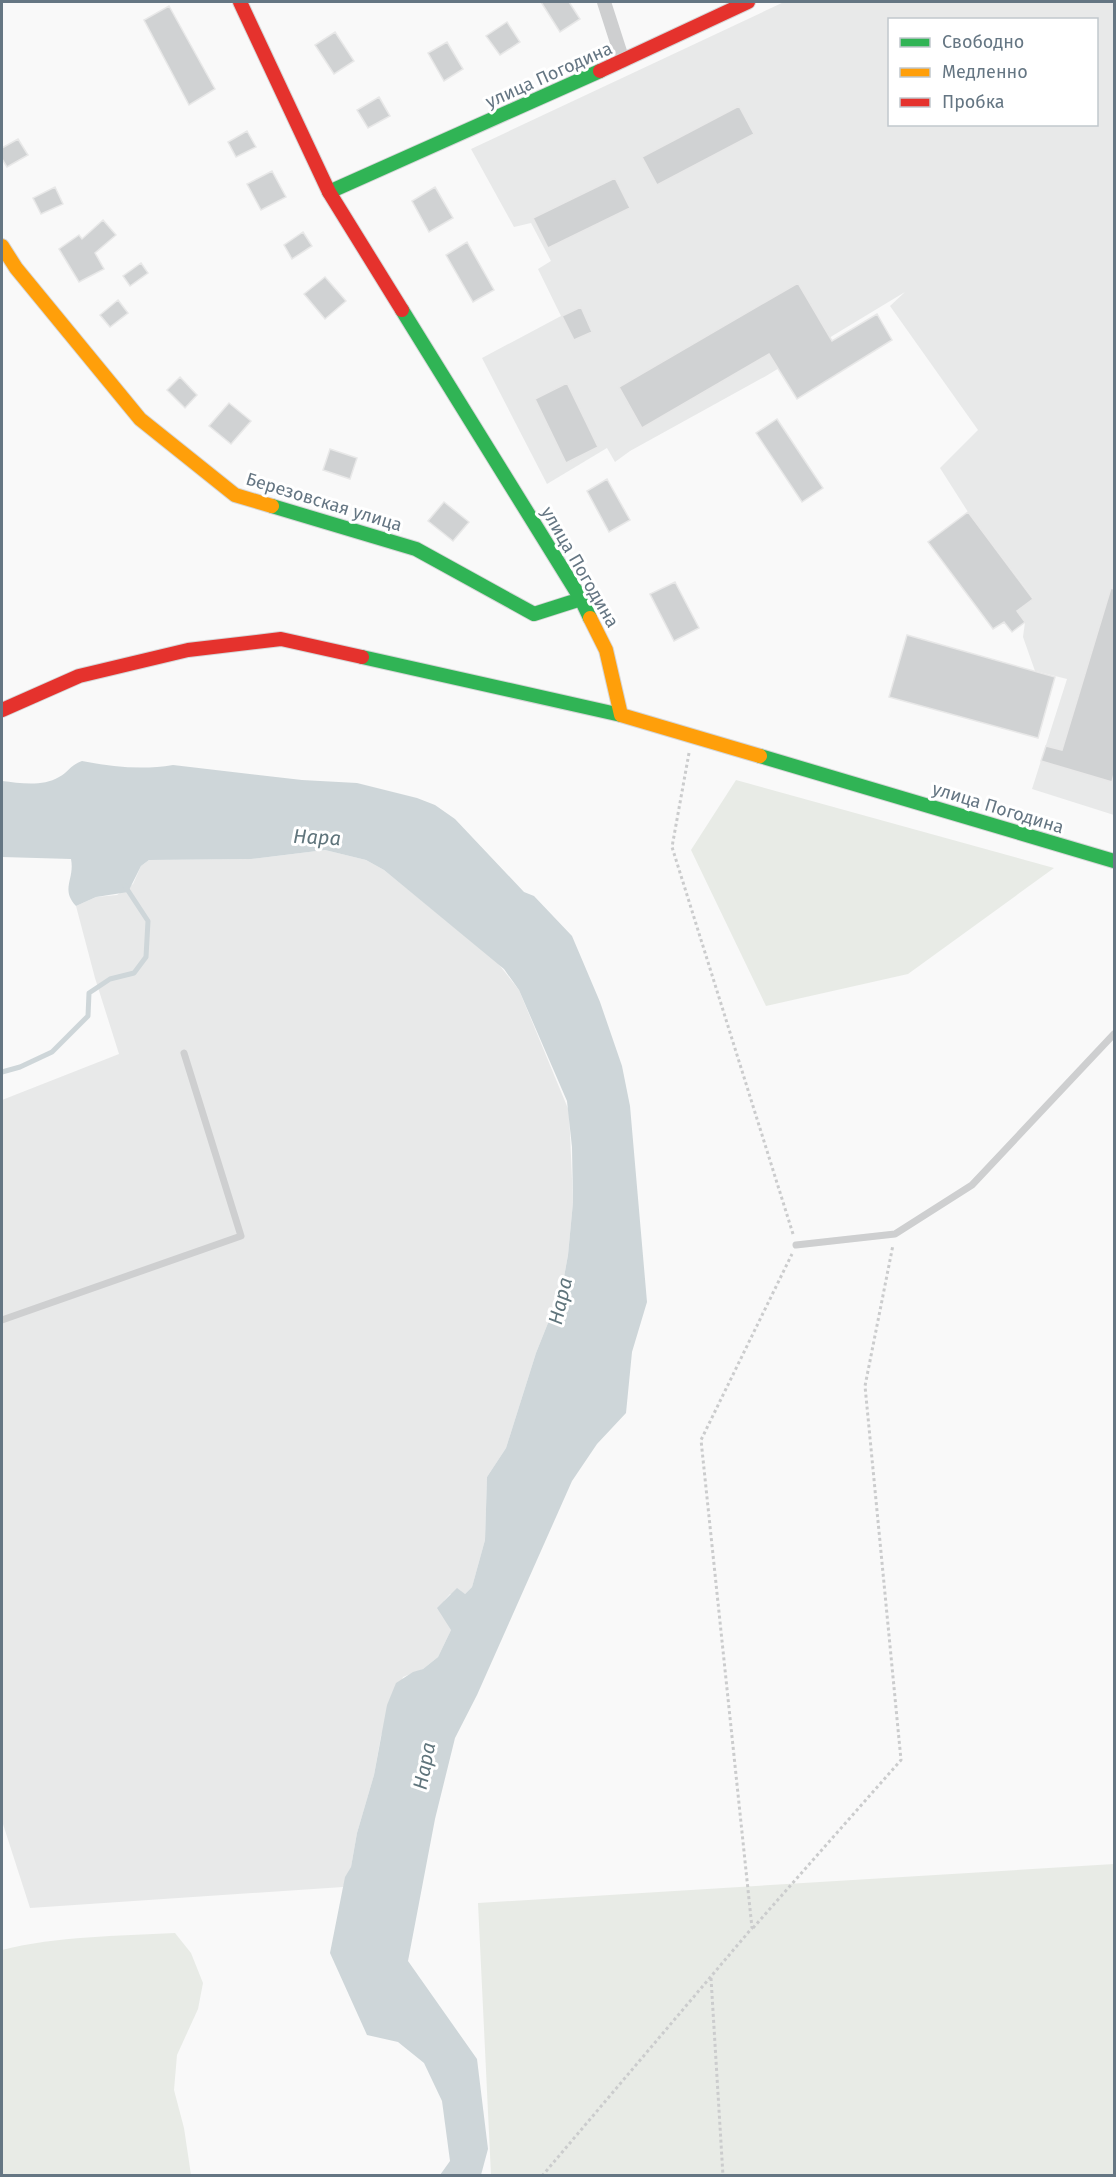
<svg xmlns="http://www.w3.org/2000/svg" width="1116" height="2177" font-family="'Fira Sans',sans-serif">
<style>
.built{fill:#e8e9e9;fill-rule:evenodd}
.green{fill:#e8ebe6}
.water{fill:#ced6d9}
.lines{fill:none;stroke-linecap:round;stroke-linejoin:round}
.stream{stroke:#ced6d9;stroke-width:5}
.building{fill:#d0d2d3;stroke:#e8e8e8;stroke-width:1.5}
.fast-casing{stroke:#d5d6d7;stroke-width:16}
.slow-casing{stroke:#d5d6d7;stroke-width:16}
.jam-casing{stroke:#d5d6d7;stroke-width:16}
.path{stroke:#cbcccd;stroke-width:3;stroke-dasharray:3 3;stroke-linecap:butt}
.lane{stroke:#cecfd0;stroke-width:7}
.street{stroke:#cecfd0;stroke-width:14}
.fast{stroke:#30b455;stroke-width:14}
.slow{stroke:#ff9f0a;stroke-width:14}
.jam{stroke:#e5322d;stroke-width:14}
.labels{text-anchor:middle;stroke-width:6;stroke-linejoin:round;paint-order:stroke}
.street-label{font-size:18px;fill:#657683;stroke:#fff}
.water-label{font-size:20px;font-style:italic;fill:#60757c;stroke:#fff}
</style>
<rect width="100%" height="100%" fill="#f9f9f9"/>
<path class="built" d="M784 2H1114V815L1032 789 1067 679 1035 671 1023 637 1025 622 1017 611 1033 598 968 512 940 468 978 430 890 306 905 292 766 376 630 451 615 462 607 448 547 484 482 358 561 316 538 269 551 261 531 223 514 227 471 149ZM890 20H1096V124H890Z
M325 850 366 860 384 870 497 962 519 990 569 1111 573 1202 568 1255 562 1288 536 1353 506 1448 487 1477 485 1540 472 1587 465 1594H450L444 1601 451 1630 438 1657 423 1669 403 1677 381 1736 374 1775 357 1833 351 1867 343 1887 30 1908 2 1821V1100L119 1054 95 978 76 906 96 897 117 895 133 884 141 866 149 860 251 859Z"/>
<path class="green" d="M736 780 1054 868 908 974 766 1006 691 850Z
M1114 1864V2175H491L478 1903Z
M175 1933 191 1953 203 1983 198 2009 177 2055 174 2090 184 2128 191 2175H2V1950C58 1936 117 1936 175 1933Z"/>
<path class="water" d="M82 761C112 767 143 770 173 765L302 780 357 783 417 798 435 805 455 819 524 892 534 896 572 936 600 1002 622 1066 630 1106 647 1302 632 1352 626 1413 597 1444 572 1481 477 1695 455 1738 435 1819 408 1961 477 2059 488 2149 481 2175H440L450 2161 442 2101 424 2063 398 2042 367 2035 330 1953 345 1877 351 1867 357 1833 374 1775 387 1705 396 1683 413 1672 423 1669 438 1657 451 1630 437 1608 457 1588 465 1594 472 1587 485 1540 487 1477 506 1448 536 1353 562 1288 568 1255 573 1202 572 1147 567 1101 519 990 504 969 384 870 366 860 325 850 251 859 149 860 141 866 128 892 96 897 76 906C60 889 75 879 71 859L2 857V781C20 783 42 787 59 777 69 772 70 765 82 761Z"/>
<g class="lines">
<path class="stream" d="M2 1072 20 1067 52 1052 88 1016 89 993 110 979 134 973 146 957 148 921 125 886"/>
</g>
<path class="building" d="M541 2H569L580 19 560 32Z
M169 6 215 89 189 105 144 20Z
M507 22 520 42 500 55 486 36Z
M335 32 354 61 334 74 315 45Z
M447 42 463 69 444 81 428 53Z
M379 97 390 116 368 128 357 110Z
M739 106 754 134 657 185 642 157Z
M247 131 256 147 236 157 228 142Z
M18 139 28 155 7 167 2 159V148Z
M272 171 286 197 261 210 247 184Z
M615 178 630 208 548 248 533 218Z
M55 187 63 204 41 214 33 198Z
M435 187 453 218 429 232 412 201Z
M103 220 116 235 95 253 104 269 79 282 59 249 79 235 82 239Z
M303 232 312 246 292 259 284 245Z
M467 242 494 290 473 302 446 255Z
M141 263 148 273 130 286 123 276Z
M325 277 346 301 325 319 304 294Z
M798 283 832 341 877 314 892 340 797 399 769 354 642 428 619 387Z
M118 300 128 313 110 327 100 315Z
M581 307 592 332 574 340 562 316Z
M180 377 197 395 185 408 167 390Z
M567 383 598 447 566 463 535 399Z
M229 403 251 421 231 444 209 426Z
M777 419 823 488 802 502 756 433Z
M330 449 357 458 350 479 323 470Z
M607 479 630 520 609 532 587 491Z
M444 502 469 522 453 541 428 521Z
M968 512 1033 599 1017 611 1025 622 1012 632 1004 622 993 629 928 542Z
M675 582 699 628 674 641 650 594Z
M1111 588 1114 589V774L1112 782 1041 761 1046 746 1062 750Z
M907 635 1055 677 1038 738 889 697Z"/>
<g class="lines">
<defs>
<path id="fast" d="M329 192 600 71
M402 310 581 599 590 618
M272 506 416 549 534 614 581 599
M362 657 621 715
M760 756 1114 861"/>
<path id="slow" d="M2 246 16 268 140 419 235 495 272 506
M590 618 606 650 621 715 760 756"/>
<path id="jam" d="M240 2 329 192 402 310
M600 71 748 2
M2 710 79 676 188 650 281 639 362 657"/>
</defs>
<use href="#fast" class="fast-casing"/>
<use href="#slow" class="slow-casing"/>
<use href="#jam" class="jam-casing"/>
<path class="path" d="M689 753 672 847 793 1234
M753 1928 901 1760 865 1386 893 1245
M711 1978 723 2176
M542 2176 752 1928 701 1440 792 1254"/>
<path class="lane" d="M796 1245 895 1234 972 1185 1114 1034
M2 1320 241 1236 184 1053"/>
<path class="street" d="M604 2 623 61"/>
<use href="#fast" class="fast"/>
<use href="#slow" class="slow"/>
<use href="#jam" class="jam"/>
</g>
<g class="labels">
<g class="street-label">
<text transform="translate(549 75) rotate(-24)" y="6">улица Погодина</text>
<text transform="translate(324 502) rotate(17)" y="6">Березовская улица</text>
<text transform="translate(580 567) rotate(60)" y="6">улица Погодина</text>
<text transform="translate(998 808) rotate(17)" y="6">улица Погодина</text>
</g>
<g class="water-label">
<text transform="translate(317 837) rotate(3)" y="7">Нара</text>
<text transform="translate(560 1301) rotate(-77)" y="7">Нара</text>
<text transform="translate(424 1766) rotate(-79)" y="7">Нара</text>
</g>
</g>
<rect width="1116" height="2177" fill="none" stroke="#657683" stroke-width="6"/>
<rect x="888" y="18" width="210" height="108" fill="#ffffff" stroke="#c1c8cd" stroke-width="1.5"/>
<rect x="900" y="38" width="30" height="9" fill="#30b455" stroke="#c1c8cd" stroke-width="1.5"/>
<text x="942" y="48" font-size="18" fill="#657683">Свободно</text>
<rect x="900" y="68" width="30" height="9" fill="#ff9f0a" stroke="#c1c8cd" stroke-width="1.5"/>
<text x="942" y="78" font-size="18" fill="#657683">Медленно</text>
<rect x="900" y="98" width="30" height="9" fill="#e5322d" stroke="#c1c8cd" stroke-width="1.5"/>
<text x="942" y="108" font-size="18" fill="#657683">Пробка</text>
</svg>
